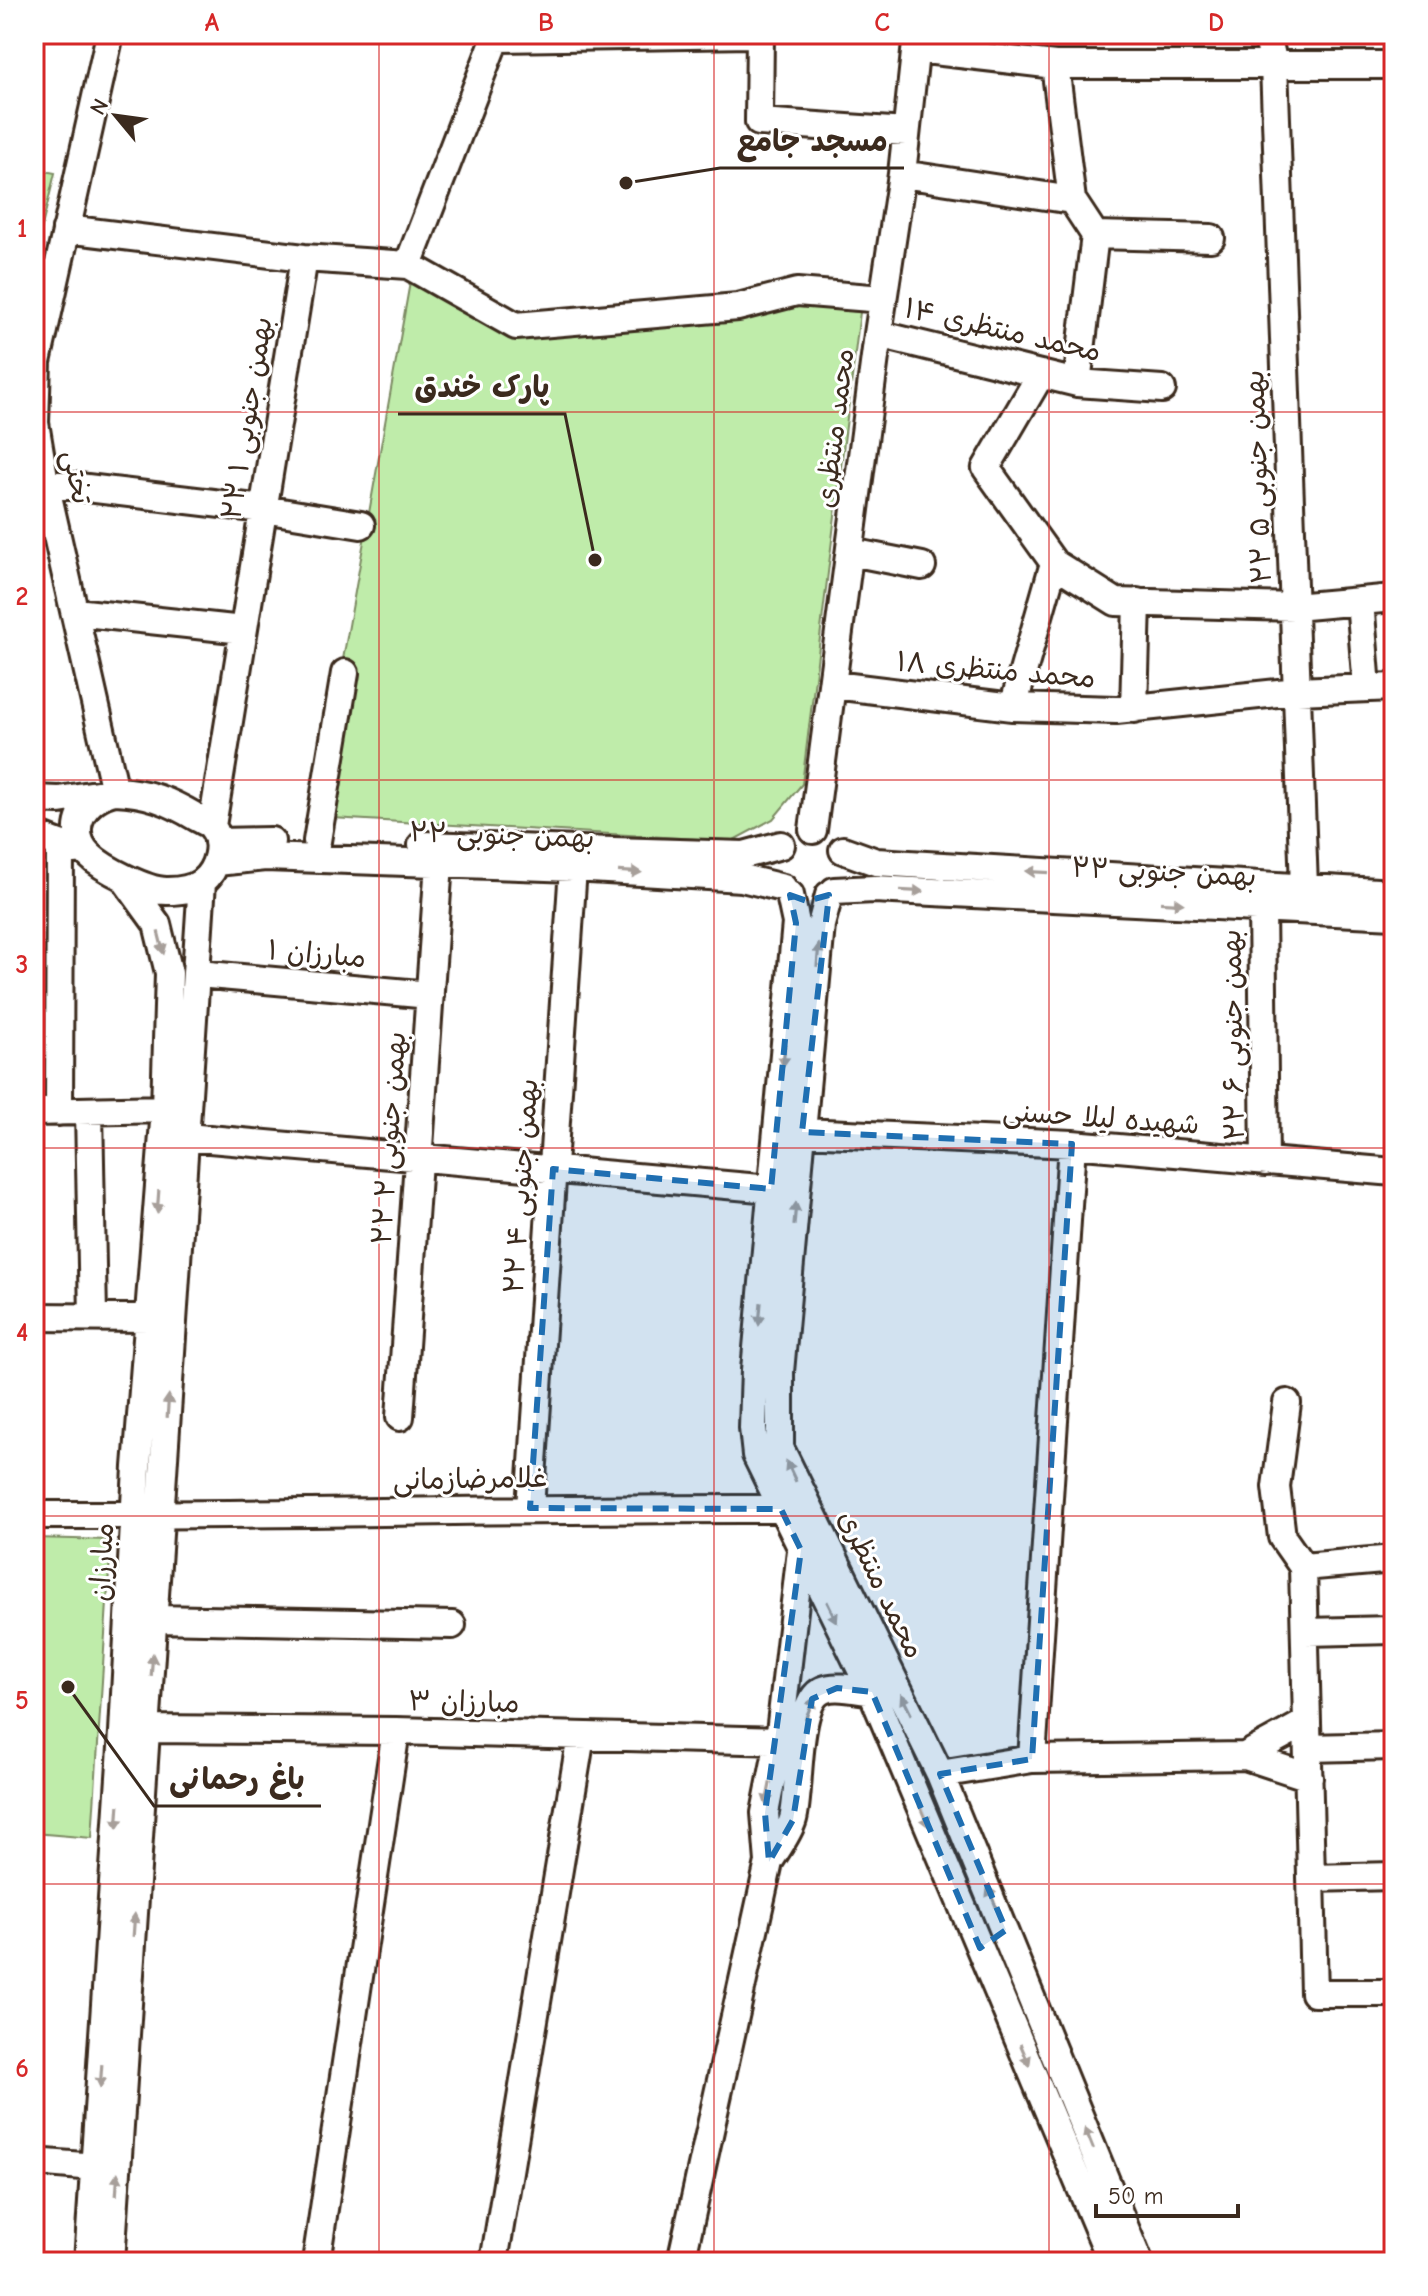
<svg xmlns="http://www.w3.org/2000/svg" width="1428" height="2296" font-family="'Comic Neue','Playpen Sans Arabic',sans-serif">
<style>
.green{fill:#bfecaa;stroke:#7d8b64;stroke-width:2}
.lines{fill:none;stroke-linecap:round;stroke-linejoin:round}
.minor-casing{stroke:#3b2a1e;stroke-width:32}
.minor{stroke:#fff;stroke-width:26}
.oneway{fill:#a79f9a}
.marked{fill:#1f6fb2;fill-opacity:0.2;stroke:#1f6fb2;stroke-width:6;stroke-dasharray:16 10;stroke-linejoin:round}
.grid{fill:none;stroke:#d62828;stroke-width:2;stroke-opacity:0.55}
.labels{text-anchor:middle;stroke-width:6;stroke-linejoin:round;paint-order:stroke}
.street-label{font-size:28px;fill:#3b2a1e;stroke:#fff}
.leader{fill:none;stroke:#3b2a1e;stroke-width:3}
.callout-dot{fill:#3b2a1e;stroke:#fff;stroke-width:3}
.callout-label{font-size:30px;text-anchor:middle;font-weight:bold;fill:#3b2a1e;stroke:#fff;stroke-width:6;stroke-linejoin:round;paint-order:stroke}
.neatline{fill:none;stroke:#d62828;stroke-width:3}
.grid-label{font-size:26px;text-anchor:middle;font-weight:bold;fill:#d62828}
</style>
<rect width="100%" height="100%" fill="#fff"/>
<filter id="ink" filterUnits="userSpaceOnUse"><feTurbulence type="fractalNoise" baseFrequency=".0125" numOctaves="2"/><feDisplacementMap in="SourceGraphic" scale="16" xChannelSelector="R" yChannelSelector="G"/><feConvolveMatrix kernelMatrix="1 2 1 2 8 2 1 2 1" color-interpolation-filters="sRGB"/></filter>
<g filter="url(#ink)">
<path class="green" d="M34 169 55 173 34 259Z
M412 271 517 337 784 303 860 312 802 784 773 819 732 841 315 817Z
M34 1538 111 1540 92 1838 34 1833Z"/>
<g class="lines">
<defs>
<path id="minor" d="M110 34 37 362 35 423 45 483 115 791
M497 34 408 265 516 326 738 307 797 292 883 299
M760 34 759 122 906 132
M1267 34 1274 65 1304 887
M496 38 752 34
M916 49 1055 65H1394
M1055 65 1072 200 1095 235 1077 383
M902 174 1072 200
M66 229 304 258 408 265
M1095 235 1211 238
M878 334 1077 383 1162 389
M1041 374 986 468 1054 563 1116 602 1294 607 1394 598
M45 483 263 509 361 525
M851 552 922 566
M1360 601 1367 688
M75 612 243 630
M834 685 1013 707 1116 710 1297 691 1394 687
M1013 707 1054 563
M1134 709 1137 602
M115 791C147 792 169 801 196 817 201 820 209 823 212 827 225 843 217 870 202 882 192 890 178 891 167 891 147 891 103 869 89 855 64 829 85 797 115 791Z
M34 799 59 800 103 793
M212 826 304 258
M813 830 878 334 902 174 917 34
M34 834 75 850
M317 841 345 673
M218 842 271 841
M422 845 744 855 781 845
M843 850 876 862 1394 893
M217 862 265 857 573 868 742 878 783 888
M834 891 874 889 1394 915
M790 895 796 923 755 1370 753 1428 756 1455 872 1692 1112 2262
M829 895 821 925 780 1372V1448L940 1774 1139 2262
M1262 907 1265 1162
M198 974 430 995
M89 1111 93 1317
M34 1112 165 1109
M59 1112 60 844
M802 1132 1072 1144 1394 1172
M187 1137 771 1189
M34 1317 149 1318
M1287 1403 1276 1487 1282 1537 1303 1567 1314 1993H1394
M400 1417 439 863
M530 1508 573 868
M34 1515C283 1515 532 1508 781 1509
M1303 1567 1394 1559
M155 1619 452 1625
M1305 1632 1394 1630
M148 1729 396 1731 779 1741
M1308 1748 1394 1746
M1245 1756 1307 1722
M1032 1759 1072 1144
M940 1774 1032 1759 1245 1756 1309 1777
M769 1862 765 1813 779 1741 801 1550
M1311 1878 1394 1876
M34 2162 95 2167
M88 2262 123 1732 137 1467 165 1109 169 973 157 924 123 877
M111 2262 202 882
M316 2262 396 1731
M494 2262 581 1736
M681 2262 769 1862C777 1849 789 1833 793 1819 801 1791 794 1702 823 1690 836 1684 857 1690 872 1692"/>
</defs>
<use href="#minor" class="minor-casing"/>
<use href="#minor" class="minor"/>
</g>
<defs><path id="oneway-solid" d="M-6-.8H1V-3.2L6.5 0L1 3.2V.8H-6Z" transform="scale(2)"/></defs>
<g class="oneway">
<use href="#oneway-solid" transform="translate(630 872) rotate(3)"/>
<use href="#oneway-solid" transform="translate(1037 872) rotate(-177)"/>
<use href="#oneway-solid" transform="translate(912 891) rotate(3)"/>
<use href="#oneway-solid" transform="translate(1172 903) rotate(3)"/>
<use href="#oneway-solid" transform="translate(161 943) rotate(76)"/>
<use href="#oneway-solid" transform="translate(818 955) rotate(-85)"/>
<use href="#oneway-solid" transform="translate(784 1055) rotate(95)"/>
<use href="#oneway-solid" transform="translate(158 1202) rotate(94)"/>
<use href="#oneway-solid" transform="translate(795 1214) rotate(-85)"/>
<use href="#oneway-solid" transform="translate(760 1314) rotate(95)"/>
<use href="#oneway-solid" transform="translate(168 1406) rotate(-86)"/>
<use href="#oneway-solid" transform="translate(791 1471) rotate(-115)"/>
<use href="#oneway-solid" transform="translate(832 1612) rotate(64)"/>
<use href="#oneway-solid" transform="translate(152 1665) rotate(-86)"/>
<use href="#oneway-solid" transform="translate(906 1704) rotate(-116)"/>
<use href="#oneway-solid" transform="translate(810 1708) rotate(-67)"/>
<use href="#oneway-solid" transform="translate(768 1794) rotate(101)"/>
<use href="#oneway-solid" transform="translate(924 1816) rotate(67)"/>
<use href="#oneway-solid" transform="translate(118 1817) rotate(94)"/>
<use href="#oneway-solid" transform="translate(992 1897) rotate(-113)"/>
<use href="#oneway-solid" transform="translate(134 1925) rotate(-86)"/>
<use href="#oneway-solid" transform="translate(1025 2055) rotate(67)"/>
<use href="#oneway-solid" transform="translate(101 2076) rotate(94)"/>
<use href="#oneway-solid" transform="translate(1089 2138) rotate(-112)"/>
<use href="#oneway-solid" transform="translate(117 2184) rotate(-86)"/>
</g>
</g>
<path class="marked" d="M790 895 807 901 829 895 802 1132 1072 1144 1032 1759 940 1774 1006 1930 980 1948 872 1692 837 1688 812 1699 793 1820 769 1862 765 1813 801 1550 781 1509 530 1508 553 1169 771 1189 796 923Z"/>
<path class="grid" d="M379 34V2262M714 34V2262M1049 34V2262M34 412H1394M34 780H1394M34 1148H1394M34 1516H1394M34 1884H1394"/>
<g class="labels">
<g class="street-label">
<text transform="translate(1003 329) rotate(13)" y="10">محمد منتظری ۱۴</text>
<text transform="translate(246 418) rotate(-81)" y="10">۲۲ بهمن جنوبی ۱</text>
<text transform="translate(834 428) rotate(-83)" y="10">محمد منتظری</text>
<text transform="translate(78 477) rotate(79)" y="10">تختی</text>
<text transform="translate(1257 477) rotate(-92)" y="10">۲۲ بهمن جنوبی ۵</text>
<text transform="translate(996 669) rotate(5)" y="10">محمد منتظری ۱۸</text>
<text transform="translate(502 834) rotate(2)" y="10">۲۲ بهمن جنوبی</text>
<text transform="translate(1164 871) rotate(3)" y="10">۲۲ بهمن جنوبی</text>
<text transform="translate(317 953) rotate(5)" y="10">مبارزان ۱</text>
<text transform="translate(1232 1035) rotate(-91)" y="10">۲۲ بهمن جنوبی ۶</text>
<text transform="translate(1101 1117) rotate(4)" y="10">شهیده لیلا حسنی</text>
<text transform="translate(388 1138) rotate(-86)" y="10">۲۲ بهمن جنوبی ۲</text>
<text transform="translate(520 1186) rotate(-86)" y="10">۲۲ بهمن جنوبی ۴</text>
<text transform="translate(470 1478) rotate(-1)" y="10">غلامرضازمانی</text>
<text transform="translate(101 1562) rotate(-87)" y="10">مبارزان</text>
<text transform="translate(882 1584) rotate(64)" y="10">محمد منتظری</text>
<text transform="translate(464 1701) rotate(1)" y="10">مبارزان ۳</text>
</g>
</g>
<path class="leader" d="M626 183L720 168H904M595 560L565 414H398M68 1687L154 1806H321"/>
<g class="callout-dot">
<circle cx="626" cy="183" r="8"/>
<circle cx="595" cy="560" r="8"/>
<circle cx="68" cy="1687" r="8"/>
</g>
<g class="callout-label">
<text x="812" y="151">مسجد جامع</text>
<text x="482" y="397">پارک خندق</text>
<text x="237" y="1789">باغ رحمانی</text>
</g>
<rect width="1428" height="2296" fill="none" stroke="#fff" stroke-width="88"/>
<g transform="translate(116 116) rotate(299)" stroke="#ffffff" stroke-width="6" paint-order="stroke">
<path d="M0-6L14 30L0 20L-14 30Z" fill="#3b2a1e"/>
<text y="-12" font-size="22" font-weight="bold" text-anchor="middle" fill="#3b2a1e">N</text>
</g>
<path d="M1096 2204v12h142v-12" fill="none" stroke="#3b2a1e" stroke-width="4"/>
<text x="1108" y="2204" font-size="24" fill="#3b2a1e" stroke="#ffffff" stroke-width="6" paint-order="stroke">50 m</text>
<rect x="44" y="44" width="1340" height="2208" class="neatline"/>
<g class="grid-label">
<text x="212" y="31">A</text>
<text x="546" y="31">B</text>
<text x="882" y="31">C</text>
<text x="1216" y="31">D</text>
<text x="22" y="237">1</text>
<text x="22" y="605">2</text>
<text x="22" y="973">3</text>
<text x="22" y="1341">4</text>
<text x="22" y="1709">5</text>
<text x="22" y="2077">6</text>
</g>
</svg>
